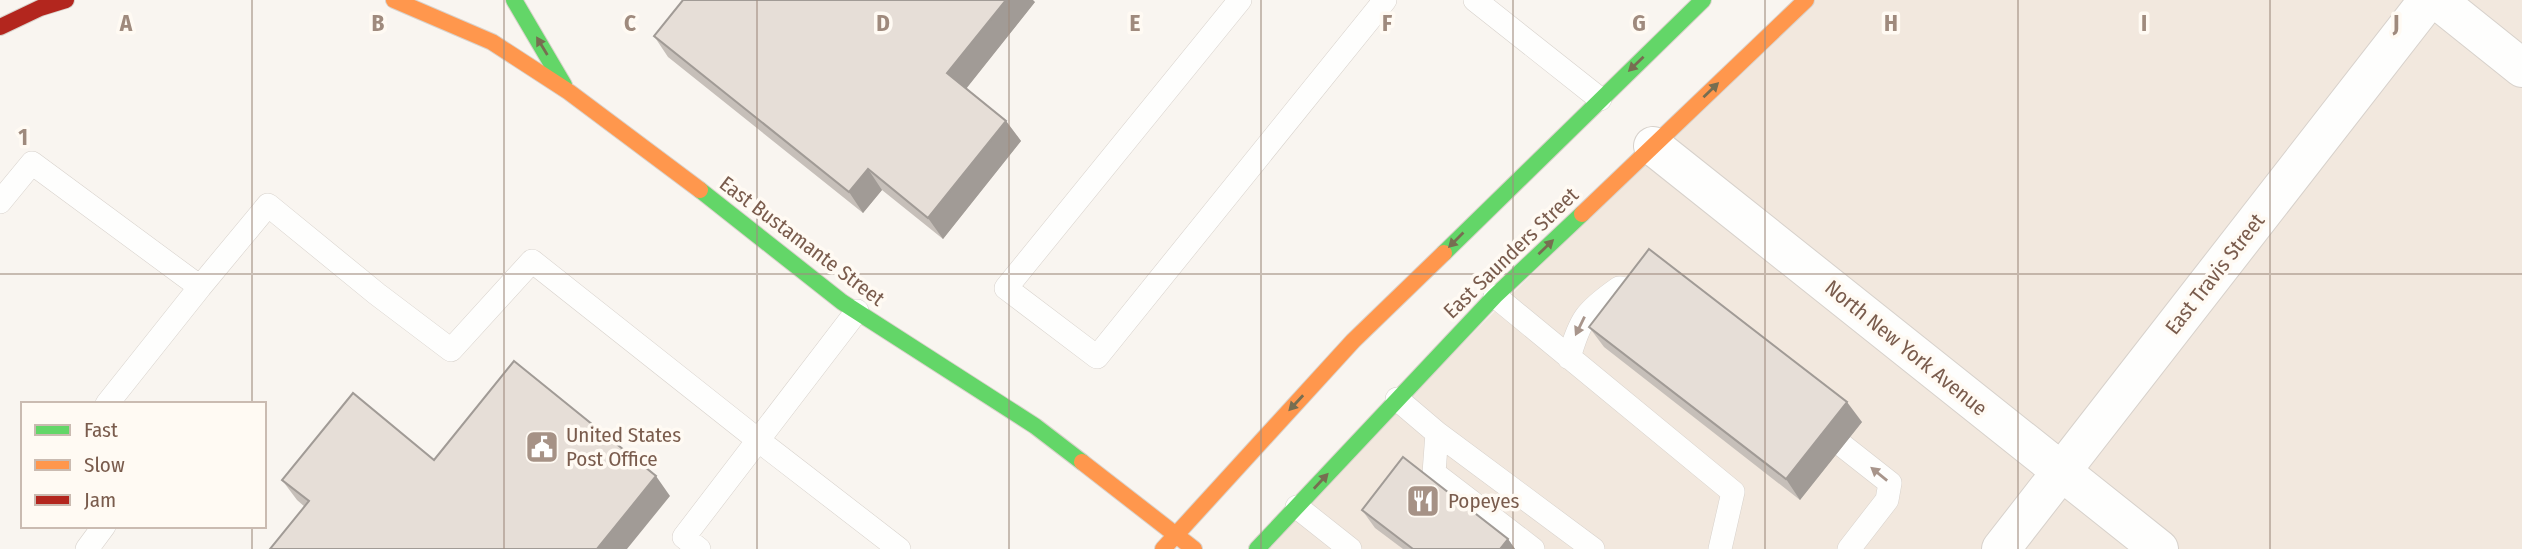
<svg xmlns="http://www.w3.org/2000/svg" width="2522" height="549" font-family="'Fira Sans Condensed',sans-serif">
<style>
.residential{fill:#f2e8de}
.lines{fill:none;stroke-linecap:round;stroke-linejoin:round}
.lane-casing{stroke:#d7d1cb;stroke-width:24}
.street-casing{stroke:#d7d1cb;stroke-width:40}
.fast-casing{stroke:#d9d2cb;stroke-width:18}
.slow-casing{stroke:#d9d2cb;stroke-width:18}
.jam-casing{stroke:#d9d2cb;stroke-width:18}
.lane{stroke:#fefefd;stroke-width:23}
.street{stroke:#fefefd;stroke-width:38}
.fast{stroke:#63d668;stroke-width:16}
.slow{stroke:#ff974d;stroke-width:16}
.jam{stroke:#b3261e;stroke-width:16}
.wall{fill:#c6bfb9}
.shaded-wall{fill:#a19b96}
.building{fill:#e6ded7;stroke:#a19b96;stroke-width:2}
.oneway{fill:#776e51}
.oneway2{fill:#a8958b}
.grid{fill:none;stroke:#9f8a7d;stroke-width:2;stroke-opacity:0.55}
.labels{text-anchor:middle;stroke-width:7;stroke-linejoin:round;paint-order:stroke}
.street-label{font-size:21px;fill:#7a5c4d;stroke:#fffaf3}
.poi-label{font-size:21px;fill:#7a5c4d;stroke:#fffaf3;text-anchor:start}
.grid-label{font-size:23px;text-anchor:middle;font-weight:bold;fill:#9f8a7d;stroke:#fffaf3;stroke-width:7;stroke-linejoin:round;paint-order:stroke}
</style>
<rect width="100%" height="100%" fill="#f9f5f0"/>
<path class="residential" d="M1806 0H2522V549H1257Z"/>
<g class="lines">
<defs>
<path id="lane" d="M1240 0 1006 288 1097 357 1385 0
M1475 0 1600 99
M0 202 32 163 200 287 107 404
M200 287 268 205 377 294 451 350 532 261 758 440 899 549
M1495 296 1733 492 1720 549
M1569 358C1580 319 1586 311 1619 288L1646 292
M1397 399 1437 433 1593 549
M1437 433 1434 473 1533 549
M1843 446 1890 483 1887 500 1849 549
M1297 507 1350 549
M87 549 104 526
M699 549 684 537 857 311"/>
<path id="street" d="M2437 0 2522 68
M1653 146 2159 549
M2001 549 2428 0"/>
<path id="fast" d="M514 0 564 85
M700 190 842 302 1035 426 1082 462
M1444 253 1703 0
M1257 549 1495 296 1582 214"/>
<path id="slow" d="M394 0 492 42 569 92 700 190
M1582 214 1806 0
M1082 462 1194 549
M1163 549 1353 341 1444 253"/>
<path id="jam" d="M0 27 40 8 66 0"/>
</defs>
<use href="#lane" class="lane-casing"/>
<use href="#street" class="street-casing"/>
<use href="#fast" class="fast-casing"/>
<use href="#slow" class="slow-casing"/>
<use href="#jam" class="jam-casing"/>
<use href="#lane" class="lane"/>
<use href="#street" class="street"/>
<use href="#fast" class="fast"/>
<use href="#slow" class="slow"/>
<use href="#jam" class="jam"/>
</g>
<path class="wall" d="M1035 2 966 88 1006 121 1021 141 943 239 882 190 863 213 668 57 654 36Z
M1589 327 1862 422 1800 500 1604 347Z
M434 460 670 496 305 507 297 500 282 480Z
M1362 510 1508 539 1515 549H1403L1375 528Z"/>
<path class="shaded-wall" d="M1006 0H1033L1035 2 962 94 947 73Z
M1006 121 1021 141 943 239 928 218Z
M868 169 882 190 863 213 849 192Z
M1847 402 1862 422 1800 500 1786 479Z
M656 476 670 496 627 549H597Z
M1508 539 1515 549H1500Z"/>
<path class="building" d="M683 0H1006L947 73 1006 121 928 218 868 169 849 192 654 36Z
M1649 249 1847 402 1786 479 1589 327Z
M514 361 656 476 597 549H270L309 501 282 480 353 393 434 460Z
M1403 457 1508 539 1500 549H1413L1362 510Z"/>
<defs><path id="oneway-solid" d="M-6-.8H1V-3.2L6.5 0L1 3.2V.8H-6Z" transform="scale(1.75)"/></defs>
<g class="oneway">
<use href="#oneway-solid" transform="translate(542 46) rotate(-121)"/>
<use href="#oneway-solid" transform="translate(1636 64) rotate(136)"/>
<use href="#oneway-solid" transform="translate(1711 90) rotate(-44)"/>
<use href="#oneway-solid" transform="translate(1456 240) rotate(135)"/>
<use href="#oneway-solid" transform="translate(1546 247) rotate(-44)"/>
<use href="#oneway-solid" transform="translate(1296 403) rotate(133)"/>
<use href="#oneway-solid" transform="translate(1321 481) rotate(-47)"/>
</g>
<g class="oneway2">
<use href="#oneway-solid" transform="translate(1580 326) rotate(116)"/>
<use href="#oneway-solid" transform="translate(1879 474) rotate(-141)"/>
</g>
<path class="grid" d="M252 0V404M504 0V549M757 0V549M1009 0V549M1261 0V549M1513 0V549M1765 0V549M2018 0V549M2270 0V549M0 274H2522M252 526V549"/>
<defs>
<symbol id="civic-square" viewBox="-11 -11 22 22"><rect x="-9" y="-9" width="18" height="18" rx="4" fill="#a69286" stroke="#fffaf3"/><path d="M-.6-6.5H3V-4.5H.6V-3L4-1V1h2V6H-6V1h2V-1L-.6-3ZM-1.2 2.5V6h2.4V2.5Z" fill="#fff"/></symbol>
<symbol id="restaurant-square" viewBox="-11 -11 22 22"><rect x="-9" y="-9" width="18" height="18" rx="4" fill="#a69286" stroke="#fffaf3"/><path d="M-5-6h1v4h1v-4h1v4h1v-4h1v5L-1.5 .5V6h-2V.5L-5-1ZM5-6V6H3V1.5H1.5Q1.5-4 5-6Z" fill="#fff"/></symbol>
</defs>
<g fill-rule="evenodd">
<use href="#civic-square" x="523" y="428" width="38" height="38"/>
<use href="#restaurant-square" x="1404" y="482" width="38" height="38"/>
</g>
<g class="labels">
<g class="street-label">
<text transform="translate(802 241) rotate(37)" y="7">East Bustamante Street</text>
<text transform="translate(1511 253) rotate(-44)" y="7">East Saunders Street</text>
<text transform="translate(2215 274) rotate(-52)" y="7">East Travis Street</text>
<text transform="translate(1906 348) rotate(39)" y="7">North New York Avenue</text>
</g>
<g class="poi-label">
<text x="566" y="442">United States<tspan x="566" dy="24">Post Office</tspan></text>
<text x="1448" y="508">Popeyes</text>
</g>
</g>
<g class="grid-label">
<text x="126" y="31">A</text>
<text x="378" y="31">B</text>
<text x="630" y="31">C</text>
<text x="883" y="31">D</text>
<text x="1135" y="31">E</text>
<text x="1387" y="31">F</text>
<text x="1639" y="31">G</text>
<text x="1891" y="31">H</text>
<text x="2144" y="31">I</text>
<text x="2396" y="31">J</text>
<text x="23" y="145">1</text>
</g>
<rect x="21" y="402" width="245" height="126" fill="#fffaf3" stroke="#cabbb1" stroke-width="2"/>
<rect x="35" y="425" width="35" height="10" fill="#63d668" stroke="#cabbb1" stroke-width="2"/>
<text x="84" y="437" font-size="21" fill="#7a5c4d">Fast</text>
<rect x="35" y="460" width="35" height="10" fill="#ff974d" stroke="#cabbb1" stroke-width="2"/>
<text x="84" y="472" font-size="21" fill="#7a5c4d">Slow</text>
<rect x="35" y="495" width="35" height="10" fill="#b3261e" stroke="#cabbb1" stroke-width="2"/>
<text x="84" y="507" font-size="21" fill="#7a5c4d">Jam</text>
</svg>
